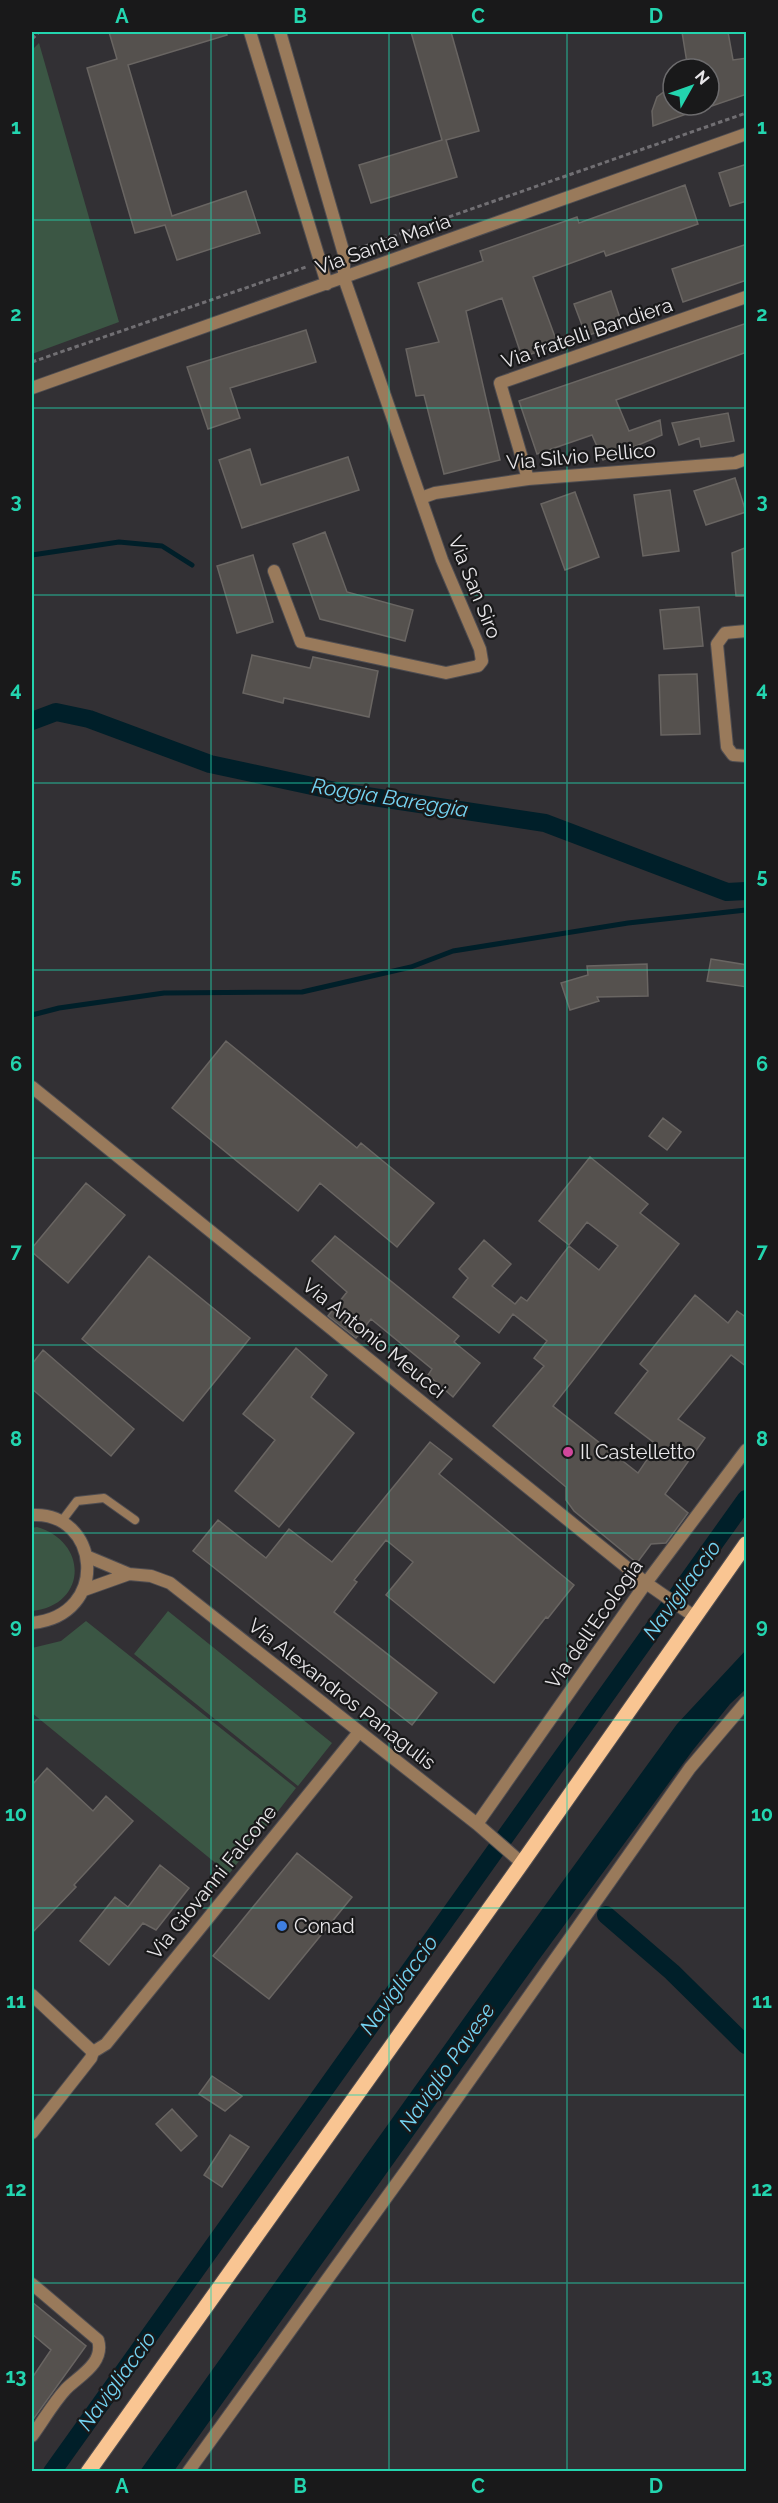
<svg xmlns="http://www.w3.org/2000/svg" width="778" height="2503" font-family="Raleway,sans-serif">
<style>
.green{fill:#3b5644}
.water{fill:#001f29}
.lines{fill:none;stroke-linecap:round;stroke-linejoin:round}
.stream{stroke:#001f29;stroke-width:5}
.canal{stroke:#001f29;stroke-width:18}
.building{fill:#55514e;stroke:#696562;stroke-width:1.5}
.service-casing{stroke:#4f4d51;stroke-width:10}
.minor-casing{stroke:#4f4d51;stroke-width:14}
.primary-casing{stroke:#4f4d51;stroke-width:17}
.path{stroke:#716f73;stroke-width:3;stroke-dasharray:4.5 3;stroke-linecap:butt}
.service{stroke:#997a5b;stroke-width:8}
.minor{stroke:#997a5b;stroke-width:12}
.primary{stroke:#f9c592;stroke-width:15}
.grid{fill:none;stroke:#23d5af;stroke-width:1.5;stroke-opacity:0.55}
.hotel-dot{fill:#d1479c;stroke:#19191a;stroke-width:2}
.shop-dot{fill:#3f7fe0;stroke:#19191a;stroke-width:2}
.labels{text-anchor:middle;stroke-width:4.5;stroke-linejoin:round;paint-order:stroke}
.street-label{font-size:20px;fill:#e8e6e9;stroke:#19191a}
.poi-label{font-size:20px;fill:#e8e6e9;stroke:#19191a;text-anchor:start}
.water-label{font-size:21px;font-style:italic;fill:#74d4f3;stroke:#19191a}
.neatline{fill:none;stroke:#23d5af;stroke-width:2}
.grid-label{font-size:20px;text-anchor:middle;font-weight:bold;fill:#23d5af}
</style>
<rect width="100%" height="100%" fill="#323034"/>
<path class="green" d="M39 43 119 322 32 354V50Z
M37 1527C90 1543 86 1606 32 1611V1528Z
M168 1611 332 1743 298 1786 134 1654Z
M86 1621 296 1788 229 1874 32 1713V1648L61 1641Z"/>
<path class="water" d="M746 1650V1689L730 1704 693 1750 538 1961 174 2471H140L517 1944 677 1724Z"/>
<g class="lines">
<path class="stream" d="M32 555 119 542 162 546 192 565
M32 1015 59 1008 164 993 302 992 411 967 453 951 628 923 746 910"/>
<path class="canal" d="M32 721 56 712 89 719 210 764 340 792 545 823 727 892 746 891
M606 1915 672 1972 746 2045
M52 2472 746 1499"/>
</g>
<path class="building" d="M109 32H226L227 35 128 65 172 216 246 191 260 233 177 260 165 225 135 233 87 68 117 59Z
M411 32H451L479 131 446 140 457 177 371 203 359 165 442 140Z
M682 32H728L733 60 747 58V94L709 107V69H688Z
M673 85V105H706V107L653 126 652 111 657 97Z
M747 164V201L730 206 719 173Z
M685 185 698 224 606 256 604 251 533 277 558 345 522 357 502 298 466 311 500 460 444 474 424 395 416 396 406 349 439 342 418 283 483 261 480 251 577 217 579 223Z
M747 244V280L683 302 672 269Z
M611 291 622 324 586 336 574 304Z
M747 323V352L616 400 629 431 660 420 662 435 603 460 592 435 537 454 519 401Z
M306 330 316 362 230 388 240 418 208 429 187 367Z
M728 413 734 441 701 447 699 438 679 445 672 423Z
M250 449 261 485 348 457 359 490 242 528 219 460Z
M735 478 746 512 706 525 694 491Z
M670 490 679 551 643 556 634 495Z
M575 492 599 557 565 570 541 504Z
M325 532 347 592 413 610 405 641 320 619 293 544Z
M747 547V596H736L732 553Z
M253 555 273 622 237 633 217 566Z
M699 607 703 646 664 649 660 610Z
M252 655 310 668 313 657 378 671 369 717 284 698 283 703 243 693Z
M697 674 700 734 661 735 659 675Z
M711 959 747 965V987L707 981Z
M647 964 648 996 597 997 599 1001 570 1010 561 983 588 975 587 966Z
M226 1041 357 1148 361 1143 434 1203 397 1247 320 1183 298 1211 172 1108Z
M663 1118 681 1132 667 1150 649 1136Z
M590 1157 648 1204 640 1213 679 1244 553 1406 638 1473 657 1445 615 1413 648 1371 640 1364 695 1295 728 1323 737 1311 747 1318V1367L731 1355 678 1419 705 1438 665 1494 688 1513 666 1543 651 1544 637 1563 574 1511 566 1500V1487L493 1426 544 1366 534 1358 547 1341 513 1314 499 1333 453 1297 468 1278 459 1269 484 1240 511 1264 492 1286 515 1304 521 1297 527 1301 569 1246 599 1270 618 1246 587 1222 569 1245 539 1221Z
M86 1183 125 1215 68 1283 32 1252V1248Z
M335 1236 459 1336 454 1342 480 1363 453 1397 428 1375 432 1369 371 1319 356 1338 328 1316 347 1292 312 1261Z
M149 1256 250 1338 183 1421 82 1339Z
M296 1348 327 1375 311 1397 354 1433 279 1527 235 1491 275 1440 243 1414Z
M43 1350 134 1429 111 1456 32 1389V1364Z
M430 1442 452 1459 439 1474 574 1585 548 1618 546 1617 494 1683 386 1595 413 1562 386 1540 354 1580 357 1582 334 1612 437 1693 412 1725 193 1551 218 1520 266 1558 289 1529 332 1562Z
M47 1768 93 1811 106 1796 133 1821 74 1885 76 1887 32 1933V1785Z
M297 1853 352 1897 269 1999 213 1956Z
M160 1865 189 1888 156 1930 143 1923 109 1965 80 1941 115 1897 128 1907Z
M212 2076 242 2096 225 2111 199 2094Z
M172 2109 197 2136 181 2151 156 2124Z
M230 2135 249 2147 222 2187 204 2175Z
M32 2302 86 2346 32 2421V2378L51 2350 32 2334Z"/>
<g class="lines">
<defs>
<path id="service" d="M61 1522 77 1501 104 1498 135 1520"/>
<path id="minor" d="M250 32 327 284
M32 388 746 134
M528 479 500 383 746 297
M421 498 435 493 528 479 735 463 746 459
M274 571 301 642 446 673 478 666 482 661 480 649 442 560 344 278V254L280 32
M746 631 725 633 717 644 727 747 733 755 746 756
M32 1087 646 1583 695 1617
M32 1515C99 1511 112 1615 32 1623
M86 1556 129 1574 151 1576 170 1583 477 1824 522 1863
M84 1590 129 1574
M477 1824 646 1583 746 1450
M32 1995 93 2052 91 2058 32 2133
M93 2052 106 2044 359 1732
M32 2284 98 2340C105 2363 79 2376 66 2389 53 2403 43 2421 32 2436
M188 2472 407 2169 690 1768 746 1702"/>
<path id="primary" d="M88 2472 522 1863 746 1544"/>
</defs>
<use href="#service" class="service-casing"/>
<use href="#minor" class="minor-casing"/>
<use href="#primary" class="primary-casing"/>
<path class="path" d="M32 39 39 32
M357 249 746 113
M32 362 306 267"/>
<use href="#service" class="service"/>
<use href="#minor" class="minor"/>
<use href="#primary" class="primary"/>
</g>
<path class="grid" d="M211 32V2472M389 32V2472M567 32V2472M32 220H746M32 408H746M32 595H746M32 783H746M32 970H746M32 1158H746M32 1345H746M32 1533H746M32 1720H746M32 1908H746M32 2095H746M32 2283H746"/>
<circle class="hotel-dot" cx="568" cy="1452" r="6"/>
<circle class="shop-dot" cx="282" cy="1926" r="6"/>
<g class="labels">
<g class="street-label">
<text transform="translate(383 244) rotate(-20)" y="7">Via Santa Maria</text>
<text transform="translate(587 333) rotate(-19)" y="7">Via fratelli Bandiera</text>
<text transform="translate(581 456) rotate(-5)" y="7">Via Silvio Pellico</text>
<text transform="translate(475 587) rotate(68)" y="7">Via San Siro</text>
<text transform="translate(374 1338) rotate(39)" y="7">Via Antonio Meucci</text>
<text transform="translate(594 1624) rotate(-55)" y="7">Via dell'Ecologia</text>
<text transform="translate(342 1694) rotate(38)" y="7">Via Alexandros Panagulis</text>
<text transform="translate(212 1882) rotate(-51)" y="7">Via Giovanni Falcone</text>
</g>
<g class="poi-label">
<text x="580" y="1459">Il Castelletto</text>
<text x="294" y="1933">Conad</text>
</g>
<g class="water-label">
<text transform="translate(390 798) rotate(9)" y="7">Roggia Bareggia</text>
<text transform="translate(682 1590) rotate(-54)" y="7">Navigliaccio</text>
<text transform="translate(399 1985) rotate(-54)" y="7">Navigliaccio</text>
<text transform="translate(447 2067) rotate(-55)" y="7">Naviglio Pavese</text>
<text transform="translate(117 2381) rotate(-54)" y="7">Navigliaccio</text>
</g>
</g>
<rect width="778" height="2503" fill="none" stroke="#19191a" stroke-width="66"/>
<g transform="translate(691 87) rotate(50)"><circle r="28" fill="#19191a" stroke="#6c6b6d" stroke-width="1.5"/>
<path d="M0-4.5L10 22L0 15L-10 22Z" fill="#23d5af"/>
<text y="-9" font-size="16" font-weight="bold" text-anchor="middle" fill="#e8e6e9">N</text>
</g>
<rect x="33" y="33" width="712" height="2437" class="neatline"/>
<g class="grid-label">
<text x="122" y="23">A</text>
<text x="300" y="23">B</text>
<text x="478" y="23">C</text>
<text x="656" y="23">D</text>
<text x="16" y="134">1</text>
<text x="762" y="134">1</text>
<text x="16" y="321">2</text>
<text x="762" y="321">2</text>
<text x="16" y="508">3</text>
<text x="762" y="508">3</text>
<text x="16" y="696">4</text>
<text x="762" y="696">4</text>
<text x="16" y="883">5</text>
<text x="762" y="883">5</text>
<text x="16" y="1071">6</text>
<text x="762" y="1071">6</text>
<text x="16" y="1258">7</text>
<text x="762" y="1258">7</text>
<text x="16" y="1446">8</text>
<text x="762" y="1446">8</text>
<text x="16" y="1633">9</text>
<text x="762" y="1633">9</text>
<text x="16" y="1821">10</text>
<text x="762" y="1821">10</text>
<text x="16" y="2008">11</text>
<text x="762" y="2008">11</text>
<text x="16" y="2196">12</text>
<text x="762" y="2196">12</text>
<text x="16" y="2383">13</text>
<text x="762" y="2383">13</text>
<text x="122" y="2493">A</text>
<text x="300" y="2493">B</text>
<text x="478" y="2493">C</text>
<text x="656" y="2493">D</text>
</g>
</svg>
